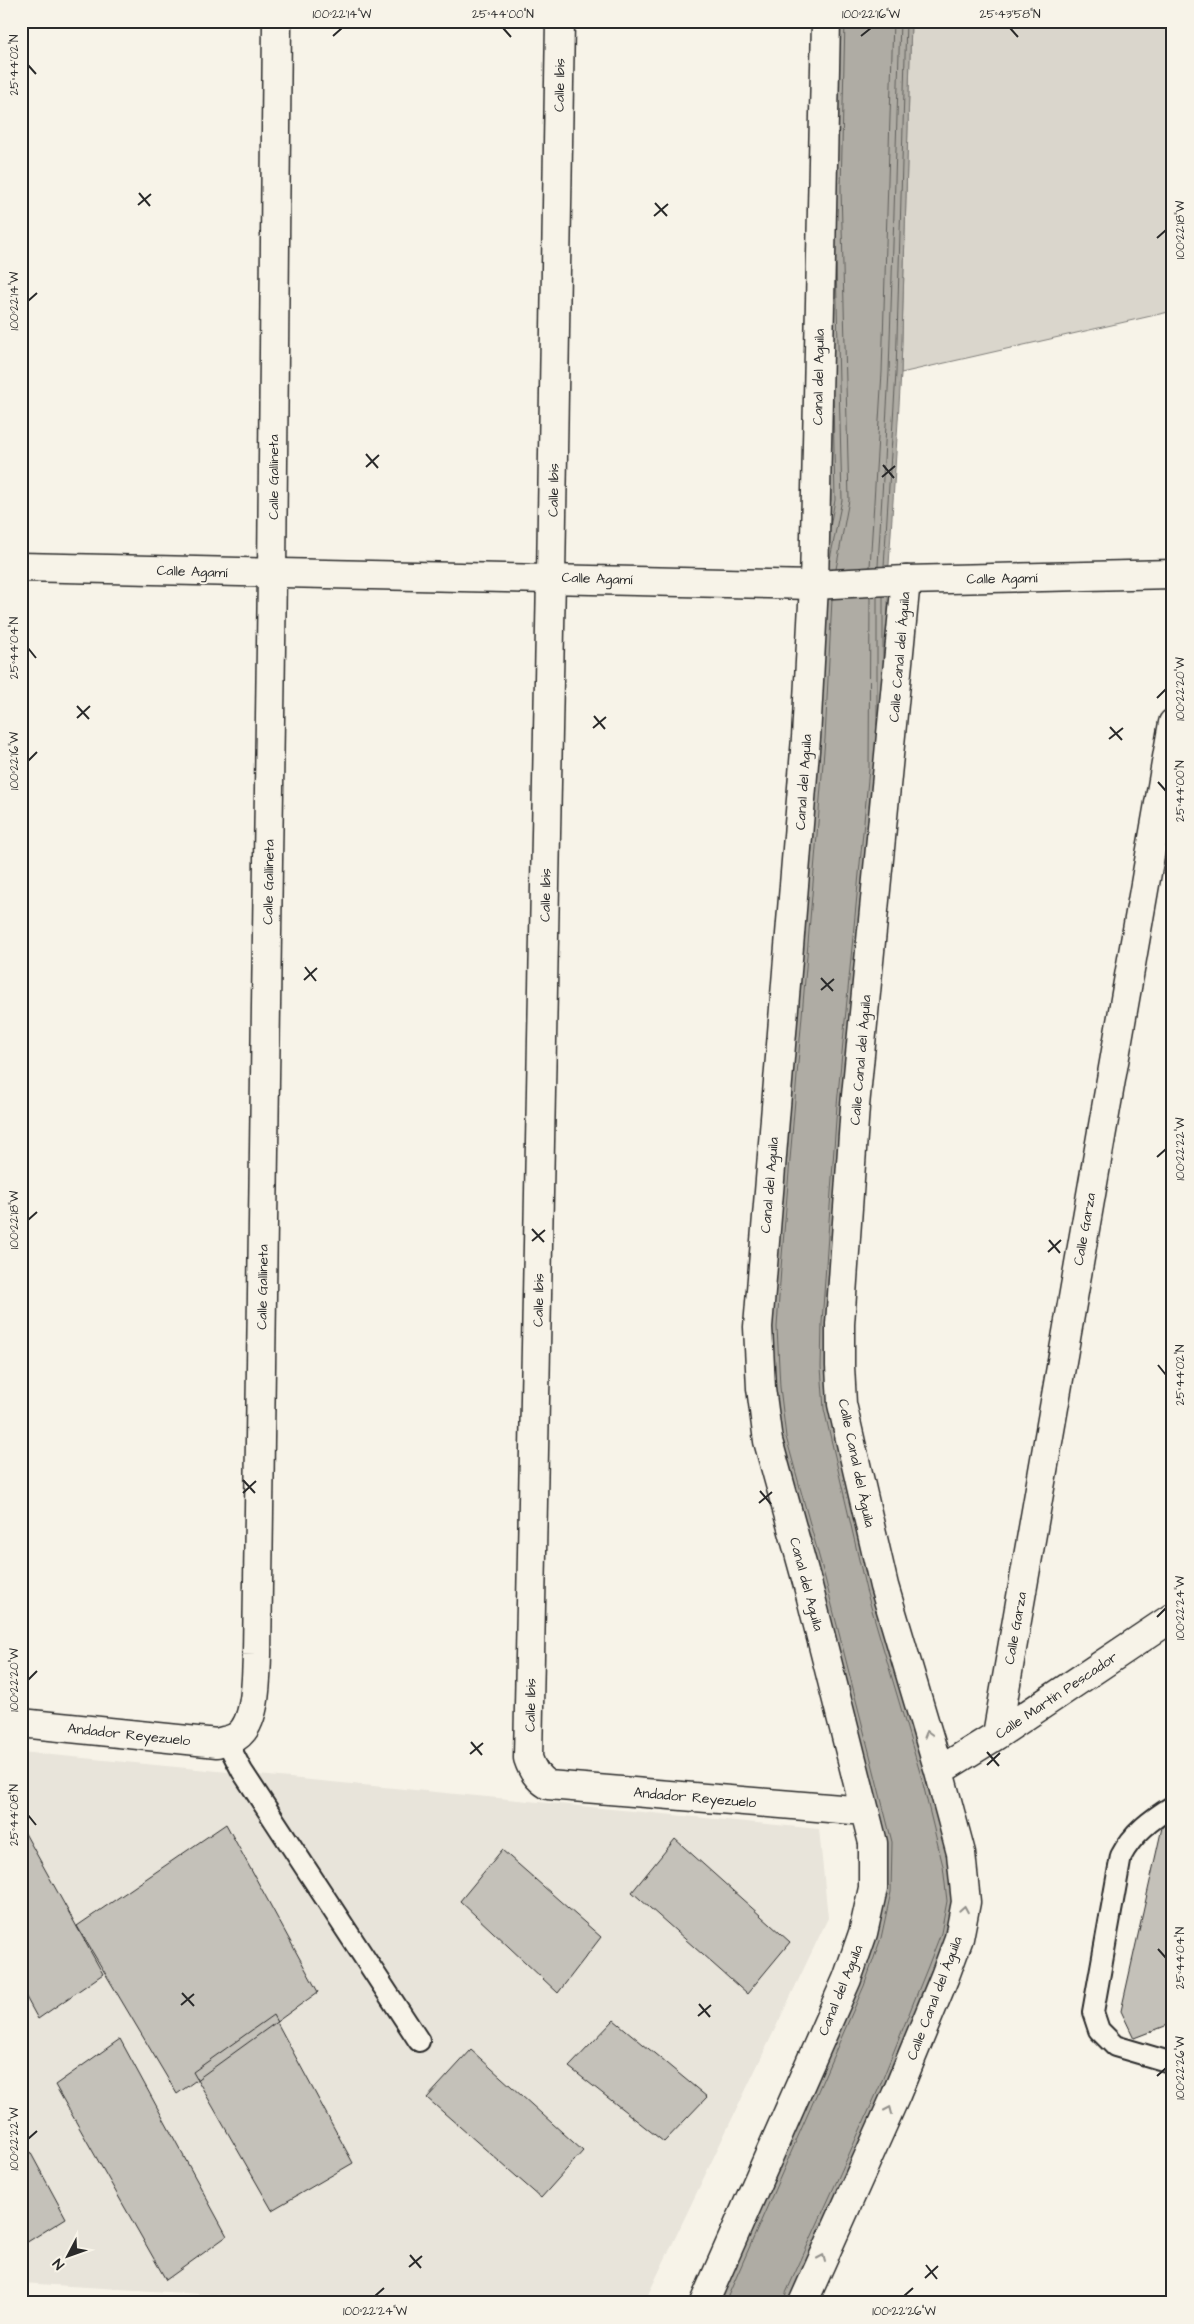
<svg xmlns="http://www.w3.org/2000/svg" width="1194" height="2324" font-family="'Architects Daughter',sans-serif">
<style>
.built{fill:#e8e4da}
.green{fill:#dad6cc;stroke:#82807c}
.water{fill:#afaca4;stroke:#7a7874}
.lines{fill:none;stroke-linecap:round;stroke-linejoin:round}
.shore{stroke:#605f5b;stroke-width:1}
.building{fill:#c4c1b9;stroke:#2b2b2b}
.lane-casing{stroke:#2b2b2b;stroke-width:24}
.street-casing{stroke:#2b2b2b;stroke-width:31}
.secondary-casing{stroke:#2b2b2b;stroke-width:31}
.lane{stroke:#f7f3e8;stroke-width:20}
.street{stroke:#f7f3e8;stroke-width:28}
.secondary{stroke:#f7f3e8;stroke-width:28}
.oneway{stroke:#918f8a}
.ticks{fill:none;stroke:#2b2b2b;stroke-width:2}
.labels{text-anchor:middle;stroke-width:4;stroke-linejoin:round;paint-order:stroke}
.street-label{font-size:14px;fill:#2b2b2b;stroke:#f7f3e8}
.neatline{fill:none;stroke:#2b2b2b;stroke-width:2}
.ticks-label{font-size:12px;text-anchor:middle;fill:#2b2b2b}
</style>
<rect width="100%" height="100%" fill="#f7f3e8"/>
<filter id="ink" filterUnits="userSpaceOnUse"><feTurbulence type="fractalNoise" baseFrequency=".02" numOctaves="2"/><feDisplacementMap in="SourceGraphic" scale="10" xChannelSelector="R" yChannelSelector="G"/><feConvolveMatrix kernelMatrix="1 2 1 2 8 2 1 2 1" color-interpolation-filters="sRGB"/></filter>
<g filter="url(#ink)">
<path class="built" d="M21 1752 819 1829 828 1918 644 2303H348L21 2283Z"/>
<path class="green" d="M911 21H1173V311L901 373Z"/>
<path class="water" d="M826 21H911L901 373 888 581V770L840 1366 966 1902 802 2303H704L873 1888 761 1388 814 585 831 500 823 188Z"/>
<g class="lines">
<path class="shore" d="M830 527 835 500 833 399
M829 564 842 500 836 265
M878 566 889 372 900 21
M884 566 896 373 906 21
M870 567 882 372 893 21
M836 569 849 500 841 188 845 21
M883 659V596
M877 725V597
M725 2303 864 1986 881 1938 891 1892 892 1842 825 1578 786 1437 780 1387 777 1327 781 1268 825 739 832 599
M784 2303 786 2293 879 2088 927 1969 941 1933 947 1901 943 1866 921 1776 866 1590 824 1409 821 1367 822 1323 837 1105 869 769 870 597"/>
</g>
<path class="building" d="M1165 1814 1173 1816V2023L1134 2038 1121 2011Z
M226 1824 318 1992 177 2094 77 1926Z
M21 1826 103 1974 38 2019 21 1988Z
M675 1839 790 1942 747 1994 632 1892Z
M502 1850 601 1937 558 1993 460 1901Z
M273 2015 353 2163 272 2210 193 2072Z
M614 2020 707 2097 664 2142 569 2067Z
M120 2039 227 2236 166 2280 55 2085Z
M471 2050 583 2151 541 2198 427 2098Z
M21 2135 66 2218 21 2246Z"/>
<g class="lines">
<defs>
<path id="lane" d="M226 1740 242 1771 419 2041
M1173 1806C1152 1819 1133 1833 1121 1856L1093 2012 1099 2030 1115 2046 1173 2063"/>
<path id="street" d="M560 21 551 577 528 1758C532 1770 537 1778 548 1785L865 1811
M21 1723 217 1743C222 1741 230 1740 236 1737 257 1724 256 1678 257 1655L272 573 277 21
M997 1735 1173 723
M939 1771 997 1735 1173 1617
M704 2303 847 1979 863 1933 873 1888V1843L807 1582 768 1441 761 1388 758 1327 806 738 814 585 826 21
M803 2303 896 2095 945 1976 959 1938 966 1902 961 1853 939 1771 884 1586 842 1404 840 1366V1324L855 1106 906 580"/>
<path id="secondary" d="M21 567 814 585 906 580 1173 574"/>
</defs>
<use href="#lane" class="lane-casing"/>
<use href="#street" class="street-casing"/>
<use href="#secondary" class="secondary-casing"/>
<use href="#lane" class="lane"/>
<use href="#street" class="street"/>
<use href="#secondary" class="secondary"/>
</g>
<defs><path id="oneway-chevron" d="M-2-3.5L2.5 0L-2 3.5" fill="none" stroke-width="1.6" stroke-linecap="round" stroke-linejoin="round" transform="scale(1.25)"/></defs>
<g class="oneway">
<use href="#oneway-chevron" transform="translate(928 1734) rotate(-106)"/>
<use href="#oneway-chevron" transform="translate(964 1909) rotate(-80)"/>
<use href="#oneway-chevron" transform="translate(889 2110) rotate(-66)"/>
<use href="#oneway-chevron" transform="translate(822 2258) rotate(-66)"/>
</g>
</g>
<path class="ticks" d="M503 28 511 37M1010 28 1018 37M333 36 342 28M861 36 871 28M28 65 36 74M139 193 150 206M655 203 667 216M138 205 151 194M654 216 668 204M1157 238 1166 230M28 301 37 293M366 454 378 468M883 465 894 478M366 467 379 455M882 477 895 466M28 648 36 658M1157 698 1166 689M77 706 89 719M594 716 605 729M77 718 90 706M1110 727 1122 740M593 728 606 717M1109 739 1123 728M28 761 37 752M1158 782 1166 791M305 967 316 981M821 978 833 991M304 980 317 968M821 990 834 979M1157 1157 1166 1149M28 1220 37 1212M532 1229 544 1242M1049 1240 1060 1253M532 1241 545 1230M1048 1252 1061 1240M1158 1365 1166 1375M243 1480 255 1493M760 1491 771 1504M243 1493 256 1481M759 1503 772 1492M1157 1617 1166 1608M28 1680 37 1671M471 1742 482 1755M987 1752 999 1766M470 1754 483 1743M987 1765 1000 1753M28 1815 36 1825M1158 1949 1166 1958M182 1993 194 2006M699 2004 710 2017M181 2005 194 1994M698 2016 711 2005M1157 2076 1166 2068M28 2139 37 2131M410 2255 421 2268M926 2265 937 2279M409 2267 422 2256M925 2278 938 2266M375 2296 384 2288M904 2296 913 2288"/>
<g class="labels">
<g class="street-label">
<text transform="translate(559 85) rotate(-89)" y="5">Calle Ibis</text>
<text transform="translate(818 377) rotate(-89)" y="5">Canal del Aguila</text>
<text transform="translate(273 477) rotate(-90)" y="5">Calle Gallineta</text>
<text transform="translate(553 490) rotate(-89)" y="5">Calle Ibis</text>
<text transform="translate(192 571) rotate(2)" y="5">Calle Agamí</text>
<text transform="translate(597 578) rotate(2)" y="5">Calle Agamí</text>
<text transform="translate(1002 578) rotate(-1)" y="5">Calle Agamí</text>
<text transform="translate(899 657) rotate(-85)" y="5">Calle Canal del Águila</text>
<text transform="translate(803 782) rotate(-86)" y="5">Canal del Aguila</text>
<text transform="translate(268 882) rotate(-89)" y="5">Calle Gallineta</text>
<text transform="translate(545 895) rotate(-89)" y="5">Calle Ibis</text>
<text transform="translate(860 1060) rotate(-85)" y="5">Calle Canal del Águila</text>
<text transform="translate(769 1185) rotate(-85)" y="5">Canal del Aguila</text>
<text transform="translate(1084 1229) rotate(-80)" y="5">Calle Garza</text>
<text transform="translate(262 1287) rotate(-89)" y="5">Calle Gallineta</text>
<text transform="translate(538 1300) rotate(-89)" y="5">Calle Ibis</text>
<text transform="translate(857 1463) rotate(78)" y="5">Calle Canal del Águila</text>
<text transform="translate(807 1584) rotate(75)" y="5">Canal del Aguila</text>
<text transform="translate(1015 1628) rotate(-80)" y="5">Calle Garza</text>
<text transform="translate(1056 1695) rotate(-34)" y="5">Calle Martín Pescador</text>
<text transform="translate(530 1705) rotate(-89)" y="5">Calle Ibis</text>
<text transform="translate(129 1734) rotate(6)" y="5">Andador Reyezuelo</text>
<text transform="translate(695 1797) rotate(5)" y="5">Andador Reyezuelo</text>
<text transform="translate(840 1990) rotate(-68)" y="5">Canal del Aguila</text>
<text transform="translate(934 1998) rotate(-69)" y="5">Calle Canal del Águila</text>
</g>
</g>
<rect width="1194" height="2324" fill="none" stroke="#f7f3e8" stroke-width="55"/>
<g transform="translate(68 2256) rotate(229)" stroke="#f7f3e8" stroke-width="4" paint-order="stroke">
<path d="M0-4L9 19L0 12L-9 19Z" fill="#2b2b2b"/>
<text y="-8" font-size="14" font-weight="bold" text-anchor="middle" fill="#2b2b2b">N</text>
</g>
<rect x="28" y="28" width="1138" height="2268" class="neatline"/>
<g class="ticks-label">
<text x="342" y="18">100°22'14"W</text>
<text x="503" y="18">25°44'00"N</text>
<text x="871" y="18">100°22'16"W</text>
<text x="1010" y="18">25°43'58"N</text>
<text transform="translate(14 65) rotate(-90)" y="4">25°44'02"N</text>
<text transform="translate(1180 230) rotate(-90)" y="4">100°22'18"W</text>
<text transform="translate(14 301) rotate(-90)" y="4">100°22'14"W</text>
<text transform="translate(14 648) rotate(-90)" y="4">25°44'04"N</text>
<text transform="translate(1180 689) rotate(-90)" y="4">100°22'20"W</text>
<text transform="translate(14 761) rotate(-90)" y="4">100°22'16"W</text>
<text transform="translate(1180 791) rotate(-90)" y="4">25°44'00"N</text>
<text transform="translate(1180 1149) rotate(-90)" y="4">100°22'22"W</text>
<text transform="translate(14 1220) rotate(-90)" y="4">100°22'18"W</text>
<text transform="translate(1180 1375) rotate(-90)" y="4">25°44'02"N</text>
<text transform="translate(1180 1608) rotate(-90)" y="4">100°22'24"W</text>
<text transform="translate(14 1680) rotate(-90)" y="4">100°22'20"W</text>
<text transform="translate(14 1815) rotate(-90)" y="4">25°44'08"N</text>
<text transform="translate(1180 1958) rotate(-90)" y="4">25°44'04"N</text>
<text transform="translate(1180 2068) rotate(-90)" y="4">100°22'26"W</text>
<text transform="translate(14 2139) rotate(-90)" y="4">100°22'22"W</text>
<text x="375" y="2315">100°22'24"W</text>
<text x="904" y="2315">100°22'26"W</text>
</g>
</svg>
